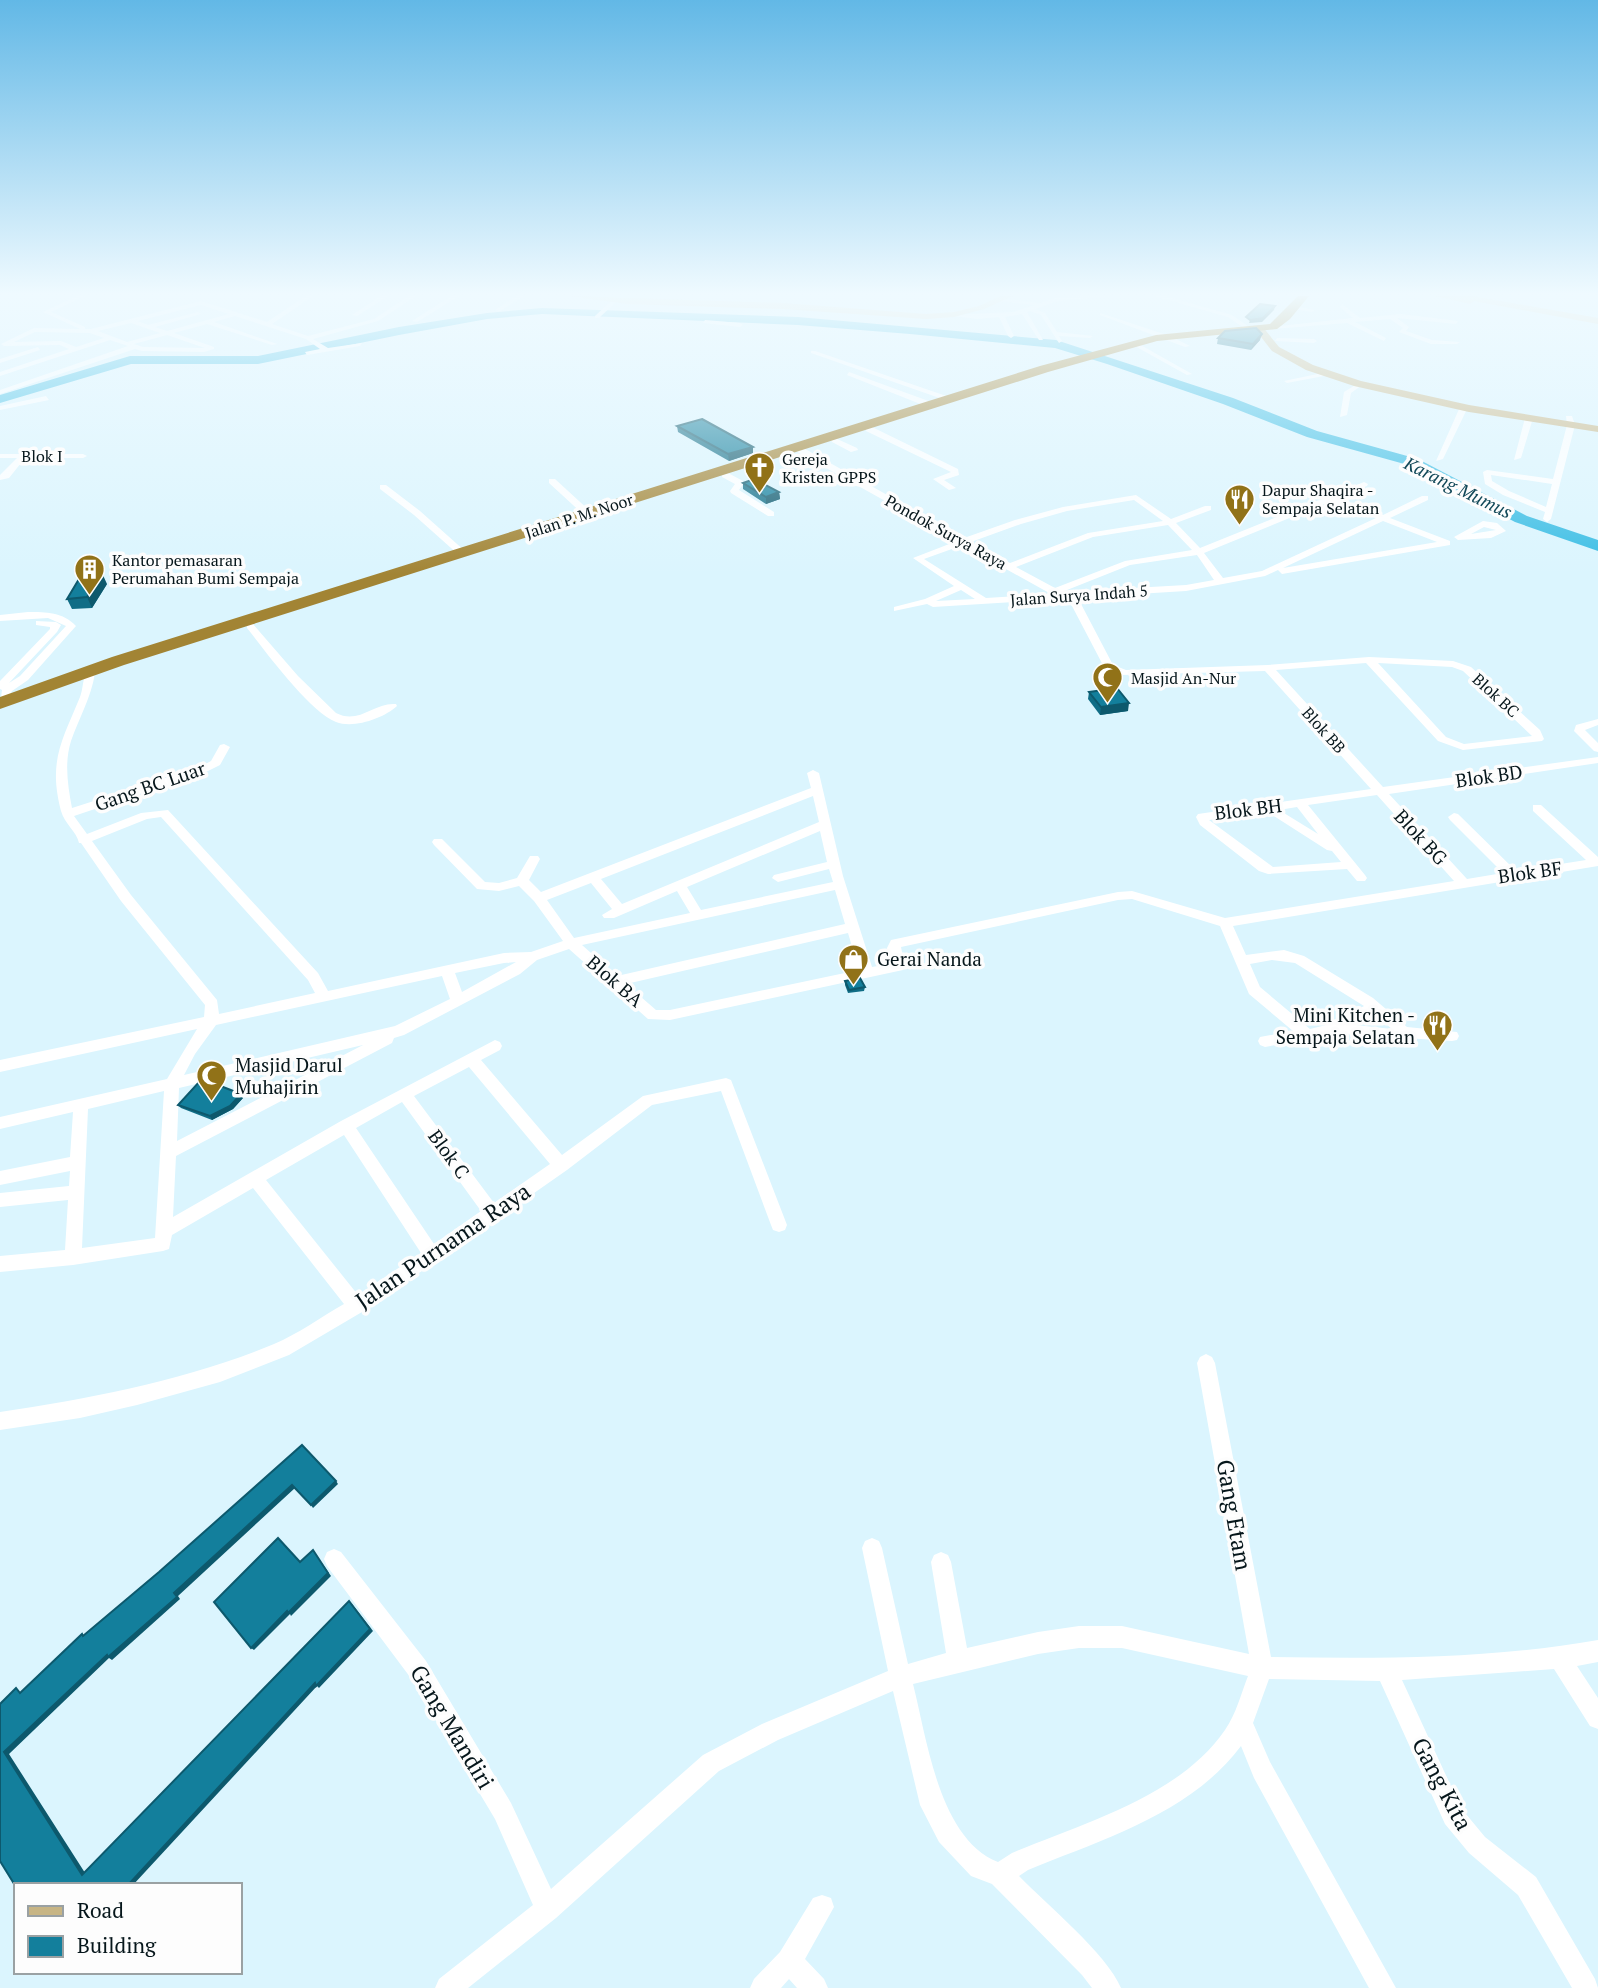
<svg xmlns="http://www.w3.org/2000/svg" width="1598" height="1988" font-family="'PT Serif',serif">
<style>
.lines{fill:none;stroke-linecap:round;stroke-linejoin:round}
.river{fill:#3abde4;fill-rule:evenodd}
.street{fill:#fff;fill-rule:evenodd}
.secondary{fill:#e3dac2;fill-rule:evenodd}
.primary{fill:#c7b585;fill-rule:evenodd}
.highway{fill:#a28434;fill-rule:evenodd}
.wall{fill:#106d86}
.shaded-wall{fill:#0d596d}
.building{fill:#137f9c;stroke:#0d596d;stroke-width:2}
.labels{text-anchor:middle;stroke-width:7;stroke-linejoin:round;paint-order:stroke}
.far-street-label{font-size:16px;fill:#06161b;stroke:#fdfdfd}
.far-poi-label{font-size:16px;fill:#06161b;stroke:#fdfdfd;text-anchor:start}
.far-water-label{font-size:18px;font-style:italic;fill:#134959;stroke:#fdfdfd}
.street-label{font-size:19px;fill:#06161b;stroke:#fdfdfd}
.poi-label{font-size:19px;fill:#06161b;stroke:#fdfdfd;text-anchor:start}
.near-street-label{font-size:23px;fill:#06161b;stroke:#fdfdfd}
</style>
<rect width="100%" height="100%" fill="#dbf5fe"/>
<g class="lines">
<path class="river" d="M542 308 798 317 1056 340 1233 398 1317 431 1418 459 1527 516 1598 540V551L1515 522 1408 465 1307 437 1223 404 1107 364 1055 348 910 334 798 325 542 314 487 319 399 335 258 364H131L0 403V395L130 356H258L399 327 487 313Z"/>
<path class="street" d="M77 296H85L51 312 85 327V329H91L201 301 267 322 306 296H313L272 324 308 336 374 319 409 296H416L378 321 313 339 328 348 362 343 360 346 307 355 305 352 320 349 306 339 235 316 214 322 277 344 272 345 207 324 174 333 214 347V349L204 352 142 351 135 349 0 394V390L128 346 110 340 0 376V372L69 349 60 345 4 346 1 344 34 328 80 329 43 312ZM201 305 229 314 167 331 155 327 201 314 198 312 148 325 138 321ZM131 323 160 333 127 342 98 331ZM35 332 90 333 104 338 76 347 61 341 14 342ZM167 335 205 348 143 347 134 344Z
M381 296H388L357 316 352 315Z
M451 296H459L417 322 412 321Z
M516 296H524L500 311 495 310Z
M1111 296 1058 301 1035 309 1045 313 1057 332 1093 336 1090 338 1059 336 1062 341 1059 343 1041 315 1030 311 1027 312 1043 340H1039L1022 314 1005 317 1014 336 1011 338 1008 336 999 317 977 319 947 315 1014 312 1034 305 999 301 1001 298 1040 303 1057 297Z
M1154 296H1165L1232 315 1252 329 1247 330 1228 317Z
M612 300 617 301 599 318H595V316Z
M1342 304 1360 318 1401 314 1458 321 1456 324 1397 318 1409 327 1406 331 1432 340 1460 342 1457 344H1431L1399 332 1403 328 1390 319 1355 322 1386 338 1384 341 1347 323 1273 329 1270 327 1353 318 1340 307Z
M1294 306 1315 310 1312 312 1292 309Z
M1100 313 1170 336 1190 346 1185 347 1100 315Z
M705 320 740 323 743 325 740 327 703 323Z
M1277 338 1314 339 1317 341 1314 343 1275 341Z
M1133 343H1137L1192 374 1187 375 1133 345Z
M38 347 40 350 0 363V359Z
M811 351H815L955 399 948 401 811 353Z
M849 372 934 403 935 405 928 407 847 375Z
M1327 372 1329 375 1287 383 1284 381Z
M1357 384 1362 385 1351 393 1347 415 1340 417 1344 392Z
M46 396 49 400 0 410V406Z
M1464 405 1468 407 1443 459 1436 461 1460 407Z
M1529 416 1533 418 1521 458 1514 460 1525 418Z
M1566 416H1572L1575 425 1551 519 1547 522 1543 519 1545 512 1503 495 1485 484 1483 472 1487 470 1553 479 1567 425ZM1491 475 1552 484 1546 507 1509 491 1492 481Z
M866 427H872L958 469 959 475 944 480 956 488 949 490 933 479 951 472 866 431Z
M835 438 857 448 858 450 851 452 832 442 831 440Z
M792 445H798L964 538 1015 520 1063 507 1136 495 1171 519 1205 506H1211V510L1176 523 1200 548 1364 482 1368 484 1367 486 1338 498 1383 515 1422 496H1428V500L1390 518 1450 541V545L1282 574 1278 570 1265 576 1186 591 1072 598 1081 604 1113 665 1126 670 1268 665 1369 657 1453 661 1471 667 1540 730 1544 739 1542 741 1463 750 1438 741 1366 663 1276 670 1383 787 1598 757V763L1389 794 1467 879 1503 873 1450 820 1448 817 1454 813 1458 814 1516 871 1586 860 1533 811V805H1541L1598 857V866L1233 926 1246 955 1284 950 1304 956 1373 998 1407 1027 1457 1032 1459 1036 1457 1040 1452 1041 1405 1038 1397 1040 1338 1033 1265 1047 1260 1045 1258 1041 1260 1037 1293 1031 1249 994 1220 926 1132 899 1118 900 901 947 905 967 903 970 670 1020 648 1019 569 949 537 960 520 974 404 1035 394 1038 392 1043 176 1156 173 1217 341 1121 495 1040 500 1042 502 1046 500 1050 481 1060 562 1155 643 1096 726 1078 731 1080 787 1225 785 1230 779 1232 773 1230 771 1225 721 1091 652 1105 567 1170 438 1260 362 1312 289 1355 220 1382 137 1405 80 1418 0 1430V1412C93 1398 187 1380 274 1344 298 1334 321 1317 344 1304L253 1188 172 1235 169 1249 163 1251 73 1265 0 1272V1256L65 1250 68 1200 0 1207V1193L69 1186 70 1171 0 1185V1171L70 1157 73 1112 0 1129V1117L167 1079 197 1029 0 1072V1060L204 1017 205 1005 121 901 81 843H79C77 832 64 823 61 811 48 761 62 741 80 697 83 689 83 679 86 671L90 670 95 673C91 698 79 718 71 741 64 763 68 787 72 808L200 767 211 761 220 745 224 744 230 747 220 765 208 771 74 816 87 834 141 813 168 810 318 973 328 991 504 953 531 952 563 941 534 901 519 886 499 891 477 889 434 845 432 842 434 839H442L485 882 499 883 517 878 530 856H538L540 859 529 880 541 892 811 788 807 773 813 770 819 773 843 876 872 967 890 964 887 948 891 940 1118 892 1132 891 1225 918 1454 881 1377 795 1308 805 1365 875 1367 878 1365 881H1357L1347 869 1268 874 1259 871 1200 825 1196 817 1198 814 1371 789 1265 671 1121 675 1105 669 1072 606 1060 599 933 607 927 604 894 611V607L925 599 954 586 913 558 957 541 792 449ZM1134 500 1163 521 1088 533 1010 563 971 542 1021 524 1067 511ZM1331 501 1376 518 1262 571 1223 578 1204 553ZM1383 521 1437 542 1283 568ZM1168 525 1192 550 1125 561 1055 588 1016 567 1093 537ZM963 545 1051 594 986 598 924 559ZM1197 555 1214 580 1186 585 1062 592 1130 565ZM961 590 975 599 936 601ZM1378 663 1452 667 1463 671 1532 736 1464 744 1446 737ZM813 796 819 822 622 904 601 879ZM1297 807 1318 834 1279 810ZM1266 811 1327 850 1332 851 1341 862 1273 867 1209 820ZM161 817 308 980 315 993 219 1014 217 1000 131 895 92 841 147 819ZM820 831 827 862 774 875 772 878 778 882 829 869 833 882 701 910 687 887ZM591 883 612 909 602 915 604 918H614L677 891 690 913 574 938 547 900ZM835 890 845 924 617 976 582 945ZM848 933 859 970 670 1010H656L626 984ZM1272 960 1295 963 1364 1006 1334 1023 1310 1029 1260 987 1250 964ZM516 962 462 992 455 973 504 963ZM442 976 450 999 395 1026 184 1075 195 1054 216 1025ZM1374 1014 1392 1029 1356 1025ZM363 1045 177 1141 179 1088ZM469 1067 550 1164 494 1203 414 1096ZM164 1091 155 1238 82 1248 88 1109ZM402 1102 481 1211 434 1244 356 1128ZM344 1135 421 1253 358 1295 266 1180Z
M0 454H83L87 456 83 458H25L9 478 0 480V475L17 458H0Z
M722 473H728L743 481 744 483 739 490 774 512V516H768L731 493 730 491 735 484 722 477Z
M549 479H555L591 512V516H585L549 483Z
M380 485H386L420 511 466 552V556H460L414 515 380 489Z
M1483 521 1497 523 1506 531 1491 538 1458 540 1454 537ZM1484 527 1496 530 1471 534Z
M28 612C46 612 63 612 76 626L28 680 12 691 4 704 0 705 2 690 0 689V681L50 629V627L36 625V621L56 622 61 625 57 632 9 683 20 676 66 626 48 618 0 621V615Z
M247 624H253L298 676 336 713C359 725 374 702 396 704L397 706C384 718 354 729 336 722 309 711 266 652 247 628Z
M1598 719V725L1585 730 1598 743V752L1594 751 1574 731 1576 725Z
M1206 1354 1212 1357 1215 1363 1271 1657C1380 1659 1491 1659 1598 1640V1662L1577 1666 1598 1698V1729L1590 1726 1554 1669 1402 1680 1461 1808 1485 1837 1536 1877 1595 1979 1598 1988H1572L1518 1895 1469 1853 1445 1824 1380 1681 1269 1679 1253 1723 1270 1762 1396 1988H1369L1254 1778 1241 1746C1190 1814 1103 1839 1028 1870L1019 1876C1046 1904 1107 1954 1121 1988H1092L1082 1975 992 1884 971 1876 939 1842 920 1805 893 1691 778 1740 719 1771 556 1918 468 1988H435L439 1979 533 1905 495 1819 410 1677 327 1566 324 1559 327 1552 334 1549 341 1552 426 1661 511 1803 551 1889 703 1755 762 1724 888 1671 862 1548 865 1541 872 1538 879 1541 882 1548 908 1664 946 1653 931 1562 934 1555 941 1552 948 1555 951 1562 967 1648 1038 1632 1079 1626H1122L1249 1654 1197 1363 1200 1357ZM1079 1648H1122L1248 1676C1241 1694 1236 1714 1225 1730 1179 1797 1083 1823 1012 1853L998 1862C939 1839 927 1739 913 1684L1038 1654Z
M822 1895 831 1898 834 1907 805 1959 824 1979 828 1988H797L789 1979 781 1988H750L754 1979 780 1952 813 1898Z"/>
<path class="secondary" d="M570 296 783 303 926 314 954 312 979 306 1001 296H1013L984 309 954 317 926 319 783 309 627 304Z
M1435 296H1472L1598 318V324L1474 301 1470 304Z"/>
<path class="primary" d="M1256 326H1262L1279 347 1313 365 1361 381 1469 405 1598 426V432L1469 412 1354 386 1306 370 1272 351 1254 328Z"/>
<path class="highway" d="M1298 296H1309L1290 319 1277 329 1157 341 1048 372 124 665 0 709V697L112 657 1040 366 1156 335 1270 324Z"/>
</g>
<path class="wall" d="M1218 338 1260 340 1251 350 1217 344Z
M677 426 753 447V453L729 461 678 432Z
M743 483 779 492 780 499 766 504 743 489Z
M107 584 92 608 72 609 67 599Z
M1089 692 1128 711 1100 715 1088 699Z
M845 981 865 987 864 991 848 993 845 985Z
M243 1098 233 1109 212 1120 181 1108 178 1105Z"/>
<path class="shaded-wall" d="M1275 306 1274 310 1262 322 1249 323 1250 320Z
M1262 334 1260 340 1251 350 1253 344Z
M753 447V453L729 461 728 454Z
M779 492 780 499 766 504V497Z
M102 573 107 584 92 608 87 597Z
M1129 703 1128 711 1100 715 1101 707Z
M241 1094 243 1098 233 1109 212 1120 210 1116Z
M336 1481 338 1484 313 1508 311 1505Z
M292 1485 295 1488 178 1596 180 1599 112 1660 109 1658 9 1754 87 1876 82 1875 4 1752 107 1655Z
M313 1550 331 1576 291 1616 290 1614 254 1650 251 1648 287 1611Z
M352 1604 373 1631 319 1688 317 1686 133 1885H128Z"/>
<path class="building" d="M1260 304 1275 306 1263 318 1250 320 1246 317Z
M1256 328 1262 334 1253 344 1218 338 1225 331Z
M702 419 753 447 728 454 677 426Z
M754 479 779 492 766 497 743 483Z
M102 573 87 597 67 599 82 574Z
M1117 688 1129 703 1101 707 1089 692Z
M860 978 865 987 849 990 845 981Z
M205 1080 241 1094 230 1106 210 1116 178 1105 199 1082Z
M302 1445 336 1481 311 1505 292 1485 174 1593 177 1597 108 1657 107 1655 4 1752 82 1875 349 1601 370 1629 316 1686 315 1683 128 1885H16V1887L0 1861V1704L16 1688 20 1693 82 1634 83 1636 159 1572Z
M278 1538 300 1562 313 1550 328 1573 288 1613 287 1611 251 1648 214 1602Z"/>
<linearGradient id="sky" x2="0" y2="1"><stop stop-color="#62b8e6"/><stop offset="0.51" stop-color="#effaff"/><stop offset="1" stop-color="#effaff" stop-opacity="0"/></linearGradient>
<rect width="1598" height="575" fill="url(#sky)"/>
<defs>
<symbol id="church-pin" viewBox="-11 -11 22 30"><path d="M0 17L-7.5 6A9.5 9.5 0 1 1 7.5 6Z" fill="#917218" stroke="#fdfdfd"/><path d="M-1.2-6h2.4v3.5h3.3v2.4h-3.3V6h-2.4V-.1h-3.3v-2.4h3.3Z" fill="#fff"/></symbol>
<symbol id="restaurant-pin" viewBox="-11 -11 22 30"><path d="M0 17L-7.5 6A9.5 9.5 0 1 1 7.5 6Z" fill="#917218" stroke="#fdfdfd"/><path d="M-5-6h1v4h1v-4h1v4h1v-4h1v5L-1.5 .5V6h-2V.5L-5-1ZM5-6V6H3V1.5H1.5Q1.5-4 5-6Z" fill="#fff"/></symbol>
<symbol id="building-pin" viewBox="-11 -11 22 30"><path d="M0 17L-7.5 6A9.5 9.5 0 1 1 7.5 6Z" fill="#917218" stroke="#fdfdfd"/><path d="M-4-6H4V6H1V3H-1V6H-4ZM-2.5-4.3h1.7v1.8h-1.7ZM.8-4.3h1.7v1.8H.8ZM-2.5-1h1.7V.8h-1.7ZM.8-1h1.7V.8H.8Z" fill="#fff"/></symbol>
<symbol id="mosque-pin" viewBox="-11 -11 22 30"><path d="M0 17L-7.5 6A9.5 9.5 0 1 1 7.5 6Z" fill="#917218" stroke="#fdfdfd"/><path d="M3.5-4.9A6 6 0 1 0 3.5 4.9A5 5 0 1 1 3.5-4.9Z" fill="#fff"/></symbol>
<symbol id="shop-pin" viewBox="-11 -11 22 30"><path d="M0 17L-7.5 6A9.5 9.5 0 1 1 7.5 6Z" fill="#917218" stroke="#fdfdfd"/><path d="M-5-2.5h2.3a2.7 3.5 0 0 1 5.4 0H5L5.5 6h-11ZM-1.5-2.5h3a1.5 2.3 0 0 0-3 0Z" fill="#fff"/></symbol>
</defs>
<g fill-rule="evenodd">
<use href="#church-pin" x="742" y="450" width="35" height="47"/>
<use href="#restaurant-pin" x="1222" y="482" width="35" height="47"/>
<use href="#building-pin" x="72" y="552" width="35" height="47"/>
<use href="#mosque-pin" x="1090" y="660" width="35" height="47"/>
<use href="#shop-pin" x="836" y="942" width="35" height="47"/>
<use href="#restaurant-pin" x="1420" y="1008" width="35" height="47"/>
<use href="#mosque-pin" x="194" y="1058" width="35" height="47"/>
</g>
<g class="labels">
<g class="far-street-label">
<text x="42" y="462">Blok I</text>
<text transform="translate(579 516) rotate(-18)" y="6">Jalan P. M. Noor</text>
<text transform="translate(946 532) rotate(29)" y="6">Pondok Surya Raya</text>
<text transform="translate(1079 595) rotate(-4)" y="6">Jalan Surya Indah 5</text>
<text transform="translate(1496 695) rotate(42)" y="6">Blok BC</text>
<text transform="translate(1324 730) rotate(48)" y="6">Blok BB</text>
</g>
<g class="far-poi-label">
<text x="782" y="465">Gereja<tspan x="782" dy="18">Kristen GPPS</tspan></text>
<text x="1262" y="496">Dapur Shaqira -<tspan x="1262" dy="18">Sempaja Selatan</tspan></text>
<text x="112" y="566">Kantor pemasaran<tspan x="112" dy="18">Perumahan Bumi Sempaja</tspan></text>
<text x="1131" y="684">Masjid An-Nur</text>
</g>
<g class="far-water-label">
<text transform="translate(1458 488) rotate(26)" y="6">Karang Mumus</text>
</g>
<g class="street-label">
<text transform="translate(1489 776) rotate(-8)" y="7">Blok BD</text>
<text transform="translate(150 786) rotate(-19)" y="7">Gang BC Luar</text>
<text transform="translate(1248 809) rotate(-7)" y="7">Blok BH</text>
<text transform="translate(1421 837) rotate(47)" y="7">Blok BG</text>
<text transform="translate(1530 872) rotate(-8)" y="7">Blok BF</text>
<text transform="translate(615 981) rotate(41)" y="7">Blok BA</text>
<text transform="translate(449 1154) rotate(54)" y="7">Blok C</text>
</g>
<g class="poi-label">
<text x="877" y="966">Gerai Nanda</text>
<text x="1415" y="1022" text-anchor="end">Mini Kitchen -<tspan x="1415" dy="22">Sempaja Selatan</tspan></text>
<text x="235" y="1072">Masjid Darul<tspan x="235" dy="22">Muhajirin</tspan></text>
</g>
<g class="near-street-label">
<text transform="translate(443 1246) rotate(-34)" y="8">Jalan Purnama Raya</text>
<text transform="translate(1234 1515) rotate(80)" y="8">Gang Etam</text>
<text transform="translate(452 1727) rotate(59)" y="8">Gang Mandiri</text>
<text transform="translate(1442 1784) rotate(62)" y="8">Gang Kita</text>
</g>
</g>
<rect x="14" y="1883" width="228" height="91" fill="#fdfdfd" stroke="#9aa1a3" stroke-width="2"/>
<rect x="28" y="1906" width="35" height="10" fill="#c7b585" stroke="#9aa1a3" stroke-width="2"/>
<text x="77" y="1918" font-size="21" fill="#06161b">Road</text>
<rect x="28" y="1936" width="35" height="21" fill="#137f9c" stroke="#9aa1a3" stroke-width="2"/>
<text x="77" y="1953" font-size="21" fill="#06161b">Building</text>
</svg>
